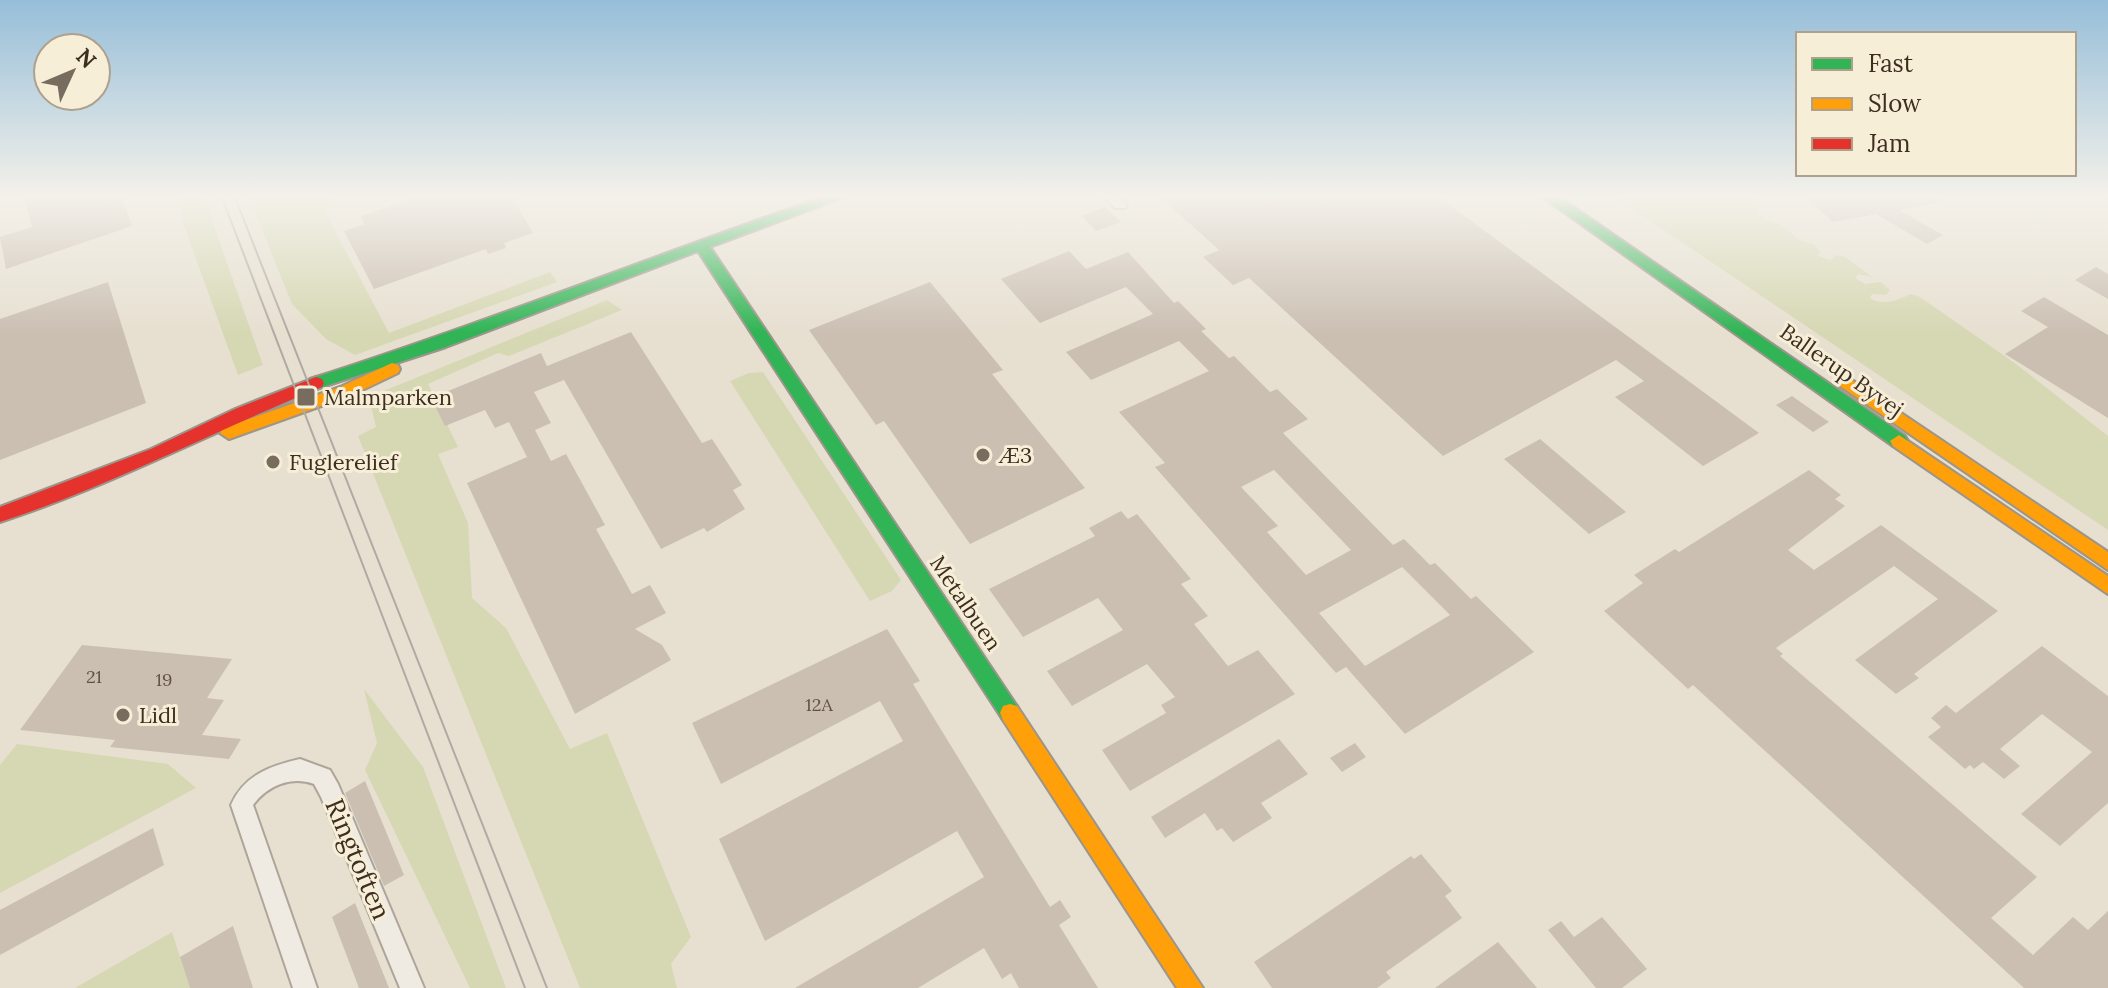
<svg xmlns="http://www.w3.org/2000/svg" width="2108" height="988" font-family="Lora,serif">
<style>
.green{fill:#d6d7b3}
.building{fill:#cbbfb2;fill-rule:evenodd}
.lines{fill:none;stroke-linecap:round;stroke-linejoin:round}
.street-casing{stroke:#ada599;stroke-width:4}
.fast-casing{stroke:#9c958a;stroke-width:4}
.slow-casing{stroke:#9c958a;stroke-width:4}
.jam-casing{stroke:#9c958a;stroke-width:4}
.street{fill:#efebe3;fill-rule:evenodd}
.fast{fill:#30b455;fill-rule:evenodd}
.slow{fill:#ff9f0a;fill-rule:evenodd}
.jam{fill:#e5322d;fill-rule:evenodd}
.tram{stroke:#afaaa2;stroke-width:2}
.poi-dot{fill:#786c5e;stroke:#f7eed8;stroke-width:3}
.labels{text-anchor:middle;stroke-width:6;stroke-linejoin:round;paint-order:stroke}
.number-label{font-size:18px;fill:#605244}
.street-label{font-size:22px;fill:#3d2e20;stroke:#f7eed8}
.poi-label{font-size:22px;fill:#3d2e20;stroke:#f7eed8;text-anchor:start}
.near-street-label{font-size:26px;fill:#3d2e20;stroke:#f7eed8}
</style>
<rect width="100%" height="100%" fill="#e7e0d1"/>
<path class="green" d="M181 195H203L263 365 238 375 183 223Z
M248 195H335L325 212 389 333 550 272 557 282 355 355 326 339 292 304Z
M1612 195H1749L1760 207 1756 212 1764 219 1782 225 1800 241 1813 244 1821 252 1817 255 1830 260 1836 255 1845 257 1872 277 1858 274 1855 278 1865 284 1881 282 1890 290 1886 295 1872 294 1870 298C1882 307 1898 300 1911 294L1920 297 2016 364 2108 436V530Z
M607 300 622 310 509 356 498 353 428 384 458 447 438 454 468 523 472 598 506 628 570 749 607 733 691 937 671 964 677 988H580L358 436 376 427 369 397Z
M763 372 901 580 892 591 870 601 730 381 749 373Z
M364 689 423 767 506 988H470L365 770 377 743Z
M17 744 168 764 196 788 0 893V765Z
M172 932 190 988H75Z"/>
<path class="building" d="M24 195H109L110 201 122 197 132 226 6 269 0 237 32 227Z
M424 195H511L533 233 504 243 506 248 488 254 486 249 374 289 344 231 364 224 361 216Z
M1158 195H1318L1326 201 1342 195H1436L1759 433 1703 466 1615 397 1644 381 1616 360 1443 456 1249 278 1233 285 1203 257 1219 250Z
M1812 195H1937L1938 203 1899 210 1943 235 1927 244 1876 214 1833 222 1809 200 1819 199Z
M1105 207 1121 222 1096 231 1082 216Z
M1069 251 1086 269 1128 252 1174 303 1178 301 1206 329 1201 331 1229 358 1234 356 1270 392 1277 389 1308 419 1283 433 1393 545 1404 539 1430 565 1435 563 1471 599 1476 596 1534 652 1405 734 1346 667 1336 673 1155 467 1165 463 1119 412 1209 371 1179 341 1091 380 1066 352 1153 314 1126 287 1040 323 1001 279ZM1274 470 1351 550 1306 575 1267 532 1278 526 1241 487ZM1402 567 1450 615 1365 666 1319 613Z
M2096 267 2108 274V299L2075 280Z
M108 282 146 403 0 460V319Z
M930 282 1003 370 992 374 1085 488 970 544 884 421 876 425 809 330Z
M2044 297 2108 335V418L2005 354 2048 327 2021 311Z
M631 332 702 443 712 439 742 485 733 490 745 509 707 532 704 528 661 549 564 380 534 392 551 423 535 430 551 461 566 454 605 525 596 529 632 594 650 585 666 613 635 629 662 645 671 660 575 714 467 483 527 457 509 422 495 428 485 410 445 426 431 398 541 353 547 366Z
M1792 396 1829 422 1813 432 1776 405Z
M1540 439 1626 512 1589 534 1504 459Z
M1809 470 1841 495 1835 499 1845 506 1788 550 1814 570 1881 525 1998 611 1914 674 1919 678 1896 694 1855 660 1938 599 1894 566 1776 648 1783 654 1780 656 2037 877 1991 918 2033 955 2073 917 2088 930 2108 911V988H2024L1693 685 1688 689 1604 611 1643 583 1634 575 1675 549 1679 552Z
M1121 511 1128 519 1137 514 1191 579 1181 584 1208 616 1194 624 1228 666 1258 650 1295 694 1130 791 1102 750 1166 713 1161 705 1175 697 1147 664 1072 706 1047 671 1123 630 1098 598 1023 637 989 589 1095 536 1089 528Z
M887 629 920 681 913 684 1050 907 1060 900 1071 917 1059 925 1098 988H1019L1011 973 1002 979 984 948 918 988H795L984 877 957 831 765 941 719 839 903 741 880 701 721 784 692 723Z
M82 645 232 659 207 698 224 700 202 735 241 739 229 759 110 747 115 740 20 730Z
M2042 646 2108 696V803L2060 846 2021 814 2092 752 2042 714 2000 749 2020 766 2004 779 1983 762 1974 769 1970 765 1965 769 1928 737 1941 727 1931 718 1946 705 1956 713Z
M1279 739 1308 774 1261 803 1272 818 1233 842 1222 828 1217 831 1205 813 1165 838 1151 817Z
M1355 743 1366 757 1342 772 1330 758Z
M365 781 404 875 384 886 345 793Z
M153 828 164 865 0 955V910Z
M1421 854 1452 891 1445 896 1462 918 1386 972 1391 978 1377 988H1272L1254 962 1411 856 1414 859Z
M355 903 389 988H359L332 917Z
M1602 917 1647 969 1622 988H1596L1548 930 1561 921 1574 937Z
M233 926 253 988H190L180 957Z
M1498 942 1537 988H1435Z"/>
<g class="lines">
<defs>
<path id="street" d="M1102 195H1117L1127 205 1125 208H1115Z
M300 759 330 770 338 784 424 988H400L321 797 314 784C291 776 268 785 253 805L317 988H293L231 805C244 775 270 766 300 759Z"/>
<path id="fast" d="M829 195H849L710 247 1017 706 1020 713 1017 720 1010 722 1003 720 698 251 446 347 316 389 308 383 310 379C485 323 656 255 829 195Z
M1540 195H1556L1905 436 1908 441 1905 446H1893Z"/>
<path id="slow" d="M392 363 398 365 400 369 398 373 352 395 229 439 220 433 223 428 340 387Z
M1843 374 2108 552V570L1837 384 1835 380Z
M1899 435 2108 576V594L1893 446 1890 441Z
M1010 704 1017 706 1203 988H1177L1003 720 1000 713 1003 706Z"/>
<path id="jam" d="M316 377 322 379 324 383 322 387C214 431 111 486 0 522V507L151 449 235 409Z"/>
</defs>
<use href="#street" class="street-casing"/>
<use href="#fast" class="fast-casing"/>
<use href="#slow" class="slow-casing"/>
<use href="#jam" class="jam-casing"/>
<use href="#street" class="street"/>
<use href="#fast" class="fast"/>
<use href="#slow" class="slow"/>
<use href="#jam" class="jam"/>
<path class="tram" d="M221 195 525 988
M234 195 547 988"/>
</g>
<linearGradient id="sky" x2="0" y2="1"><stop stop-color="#96bed9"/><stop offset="0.59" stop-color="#f4f1ea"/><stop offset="1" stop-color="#f4f1ea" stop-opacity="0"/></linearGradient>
<rect width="2108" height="333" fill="url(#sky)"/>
<g class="poi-dot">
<rect x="296" y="387" width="20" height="20" rx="4"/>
<circle cx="983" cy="455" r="8"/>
<circle cx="273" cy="462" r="8"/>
<circle cx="123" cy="715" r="8"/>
</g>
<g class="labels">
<g class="number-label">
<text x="94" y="683">21</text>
<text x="164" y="686">19</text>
<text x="819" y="711">12A</text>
</g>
<g class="street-label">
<text transform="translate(1842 370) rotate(35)" y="8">Ballerup Byvej</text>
<text transform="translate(966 603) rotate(56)" y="8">Metalbuen</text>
</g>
<g class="poi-label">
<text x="324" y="405">Malmparken</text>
<text x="999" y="463">Æ3</text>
<text x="289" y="470">Fuglerelief</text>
<text x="139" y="723">Lidl</text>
</g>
<g class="near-street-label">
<text transform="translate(358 859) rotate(67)" y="9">Ringtoften</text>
</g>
</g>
<rect x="1796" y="32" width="280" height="144" fill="#f7eed8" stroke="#ada18e" stroke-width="2"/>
<rect x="1812" y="58" width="40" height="12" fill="#30b455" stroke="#ada18e" stroke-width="2"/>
<text x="1868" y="72" font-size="24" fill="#3d2e20">Fast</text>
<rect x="1812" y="98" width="40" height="12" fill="#ff9f0a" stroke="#ada18e" stroke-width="2"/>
<text x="1868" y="112" font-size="24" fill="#3d2e20">Slow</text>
<rect x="1812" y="138" width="40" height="12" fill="#e5322d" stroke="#ada18e" stroke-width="2"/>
<text x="1868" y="152" font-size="24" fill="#3d2e20">Jam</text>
<g transform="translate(72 72) rotate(46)"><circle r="38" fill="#f7eed8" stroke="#ada18e" stroke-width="2"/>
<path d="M0-6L14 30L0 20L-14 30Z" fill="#786c5e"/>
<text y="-12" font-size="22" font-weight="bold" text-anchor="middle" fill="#3d2e20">N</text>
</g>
</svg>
